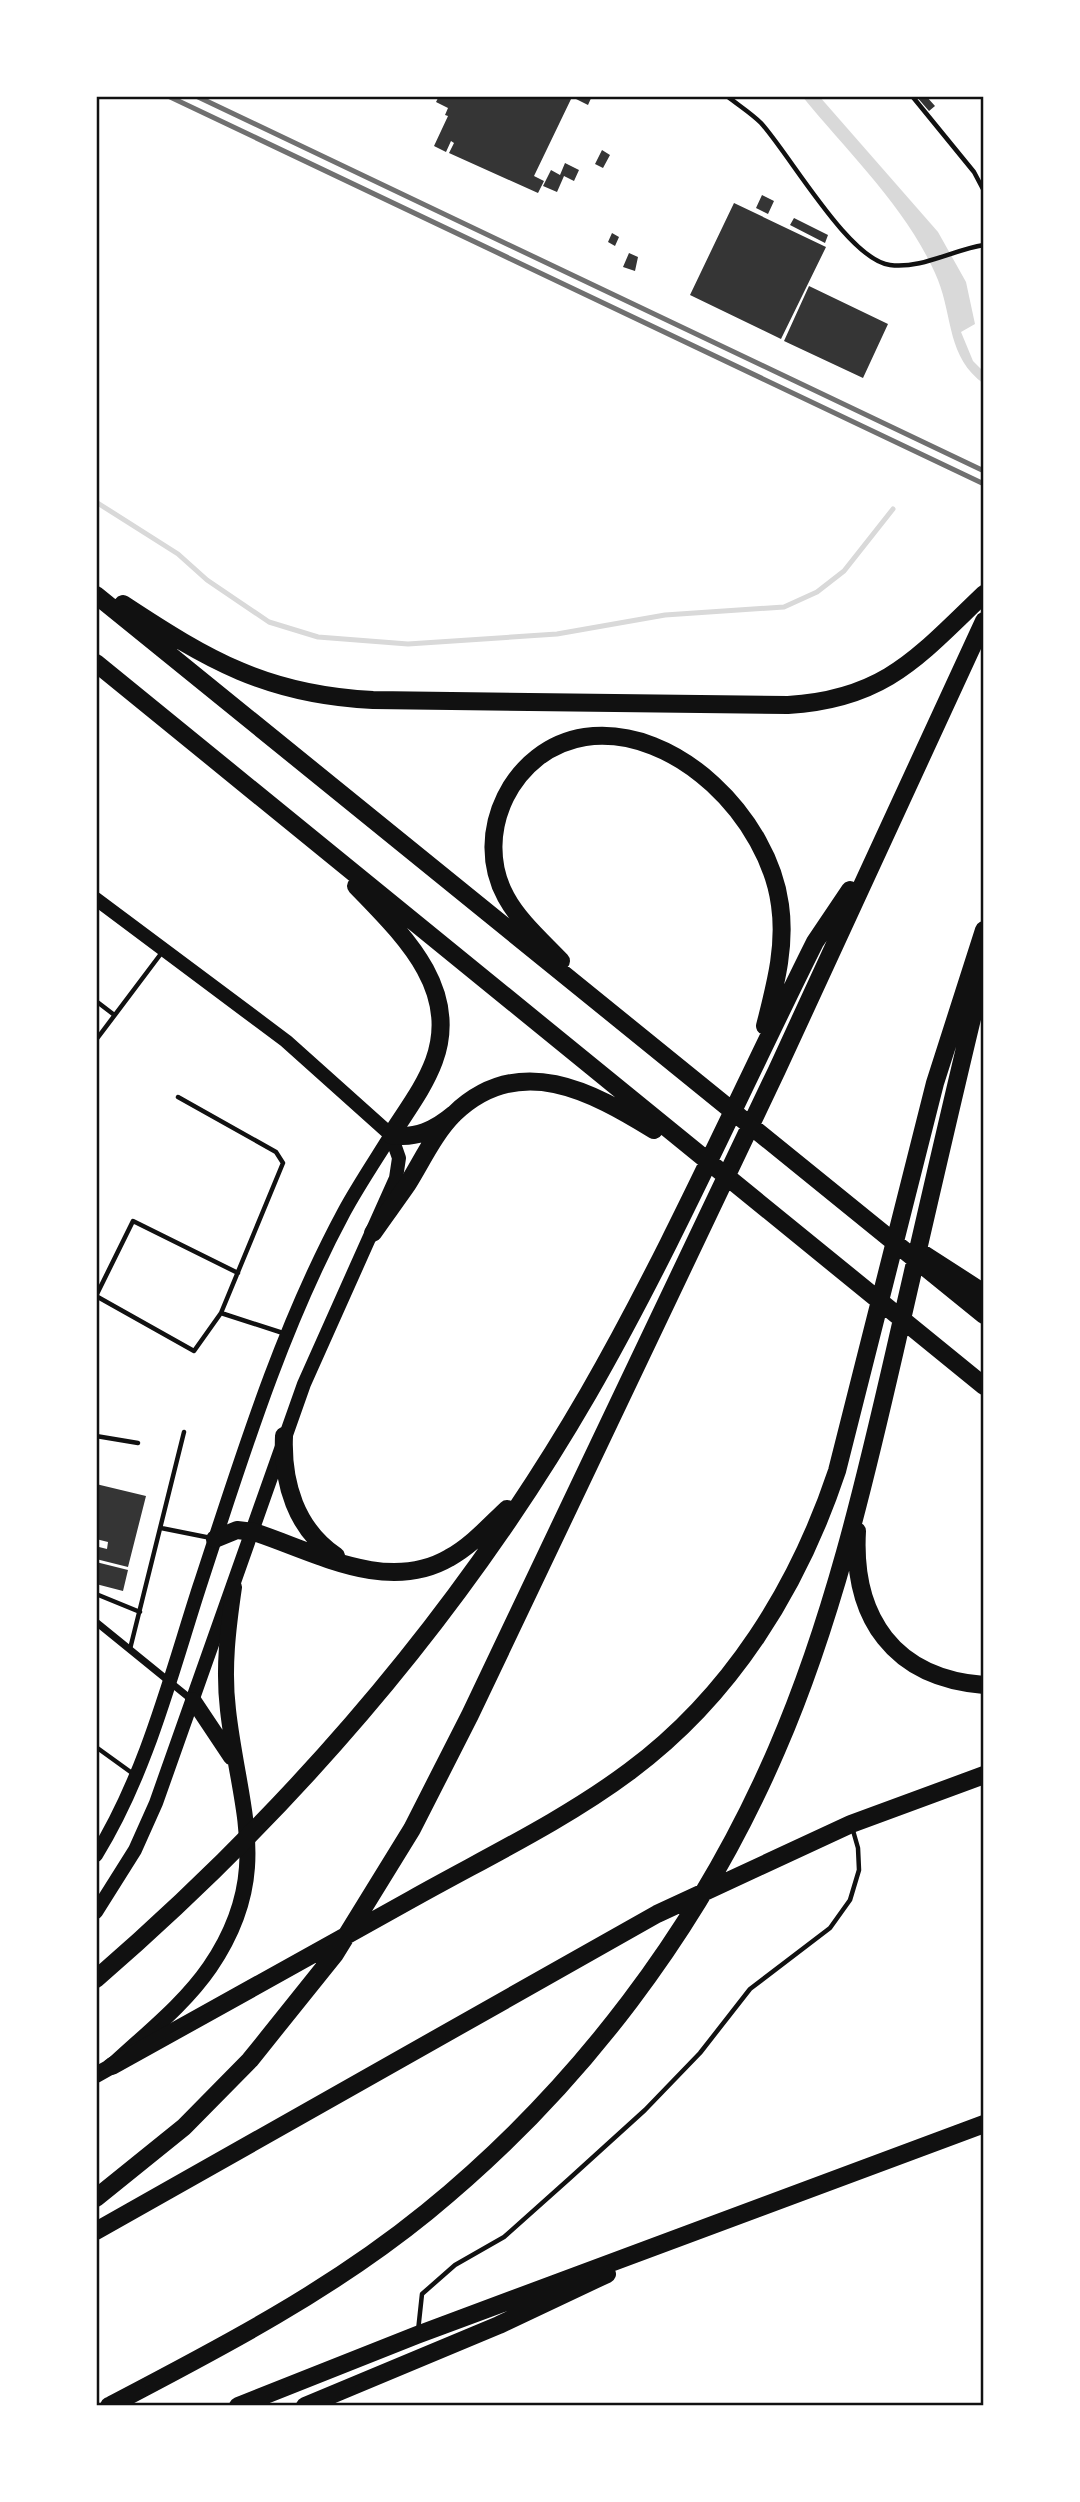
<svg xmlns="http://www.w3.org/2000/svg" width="1080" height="2502" font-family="Mulish,sans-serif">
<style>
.water{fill:#d9d9d9}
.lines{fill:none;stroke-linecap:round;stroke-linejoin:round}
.stream{stroke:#d9d9d9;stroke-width:5}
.building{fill:#353535}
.service{stroke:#111;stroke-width:4.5}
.minor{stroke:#111;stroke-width:7}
.secondary{stroke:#111;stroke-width:14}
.primary{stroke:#111;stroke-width:16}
.motorway{stroke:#111;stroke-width:18}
.rail{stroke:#707070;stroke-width:5}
.neatline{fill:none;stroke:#111;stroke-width:2.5}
</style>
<rect width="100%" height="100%" fill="#fff"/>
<path class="water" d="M802 96H819L938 232 966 282 975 324 961 332 973 361 984 372V384C947 357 953 318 938 280 909 210 850 155 802 96Z"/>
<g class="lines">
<path class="stream" d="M96 502 178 554 207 580 269 622 318 637 408 644 557 634 665 615 784 607 817 592 844 571 893 509"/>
</g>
<path class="building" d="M439 96 443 98 592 96 588 105 572 97 534 176 544 181 538 193 449 153 454 143 451 141 446 152 434 146 448 116 445 115 448 108 436 102Z
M916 96H926L935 106 929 111Z
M602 150 610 155 603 168 595 164Z
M565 163 579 170 574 181 564 176 557 192 543 186 551 170 560 175Z
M762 195 774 201 768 214 756 208Z
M734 203 826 247 781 339 690 295Z
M794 218 828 235 825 243 790 225Z
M612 233 619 237 615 246 608 242Z
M629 253 638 257 635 271 623 267Z
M809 286 888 324 863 378 784 341Z
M96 1484 146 1496 128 1567 96 1559 99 1547 107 1549 108 1542 96 1539Z
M96 1562 128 1570 123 1591 96 1584Z"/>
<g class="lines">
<path class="service" d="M727 96C738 105 751 113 761 123 790 155 849 260 890 265 922 269 952 250 984 245
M912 96 974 172 984 191
M96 1001 113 1014
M96 1040 163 951
M178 1097 276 1152 283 1163 221 1313
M96 1296 194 1351 221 1313 286 1334
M96 1296 133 1221 238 1273
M96 1436 138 1443
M161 1528 211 1538
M96 1594 140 1612
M130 1649 184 1432
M96 1747 132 1773
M418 2331 422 2294 455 2265 504 2237 569 2179 645 2110 700 2053 750 1989 830 1928 850 1900 859 1870 858 1848 852 1827"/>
<path class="minor" d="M96 1622 192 1700"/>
<path class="secondary" d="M96 899 286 1041 391 1135 399 1158 396 1178 304 1384 156 1803 135 1850 96 1912
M96 1855C146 1774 170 1678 199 1588 241 1460 280 1331 344 1212 358 1186 375 1161 391 1135"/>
<path class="primary" d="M193 1700 231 1757
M96 2075 112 2066C145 2035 184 2005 210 1967 274 1873 239 1809 228 1710 223 1669 228 1628 234 1587"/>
<path class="motorway" d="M96 595 984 1315
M123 604C208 660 267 695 373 700L788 705C885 699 918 657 984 594
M96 663 984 1386
M356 886C401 933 461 988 434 1061 424 1088 406 1111 391 1135 416 1139 435 1130 454 1114
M561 961C542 941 519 921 506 897 471 833 513 748 585 737 677 724 769 820 780 905 786 947 775 986 765 1026
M373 1233C384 1217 396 1201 407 1185 422 1161 434 1134 454 1114 519 1051 592 1092 654 1130
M922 1253 984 1293
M284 1436C282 1483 296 1529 336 1556
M857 1531C852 1618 894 1678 984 1685
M215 1539 237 1530 254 1532C315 1552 387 1594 449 1558 471 1546 489 1526 507 1509
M96 1979C290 1811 459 1617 588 1394 672 1248 740 1092 815 942L850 890
M112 2066C212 2011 312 1955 412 1899 485 1858 563 1821 630 1771 731 1696 798 1588 837 1471L935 1083 984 930
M96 2198 184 2127 250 2060 335 1954 412 1829 470 1715 777 1070 984 621
M96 2231 657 1914 851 1824 984 1775
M109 2406C220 2348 330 2291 427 2212 578 2089 700 1928 777 1749 832 1622 864 1485 895 1350 924 1223 953 1096 984 969
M238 2406 417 2335 984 2124
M305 2406 499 2325 607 2274"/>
<path class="rail" d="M168 96 984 484
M196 96 984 471"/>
</g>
<rect width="1080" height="2502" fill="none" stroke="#ffffff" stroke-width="196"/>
<rect x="98" y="98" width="884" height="2306" class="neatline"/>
</svg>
